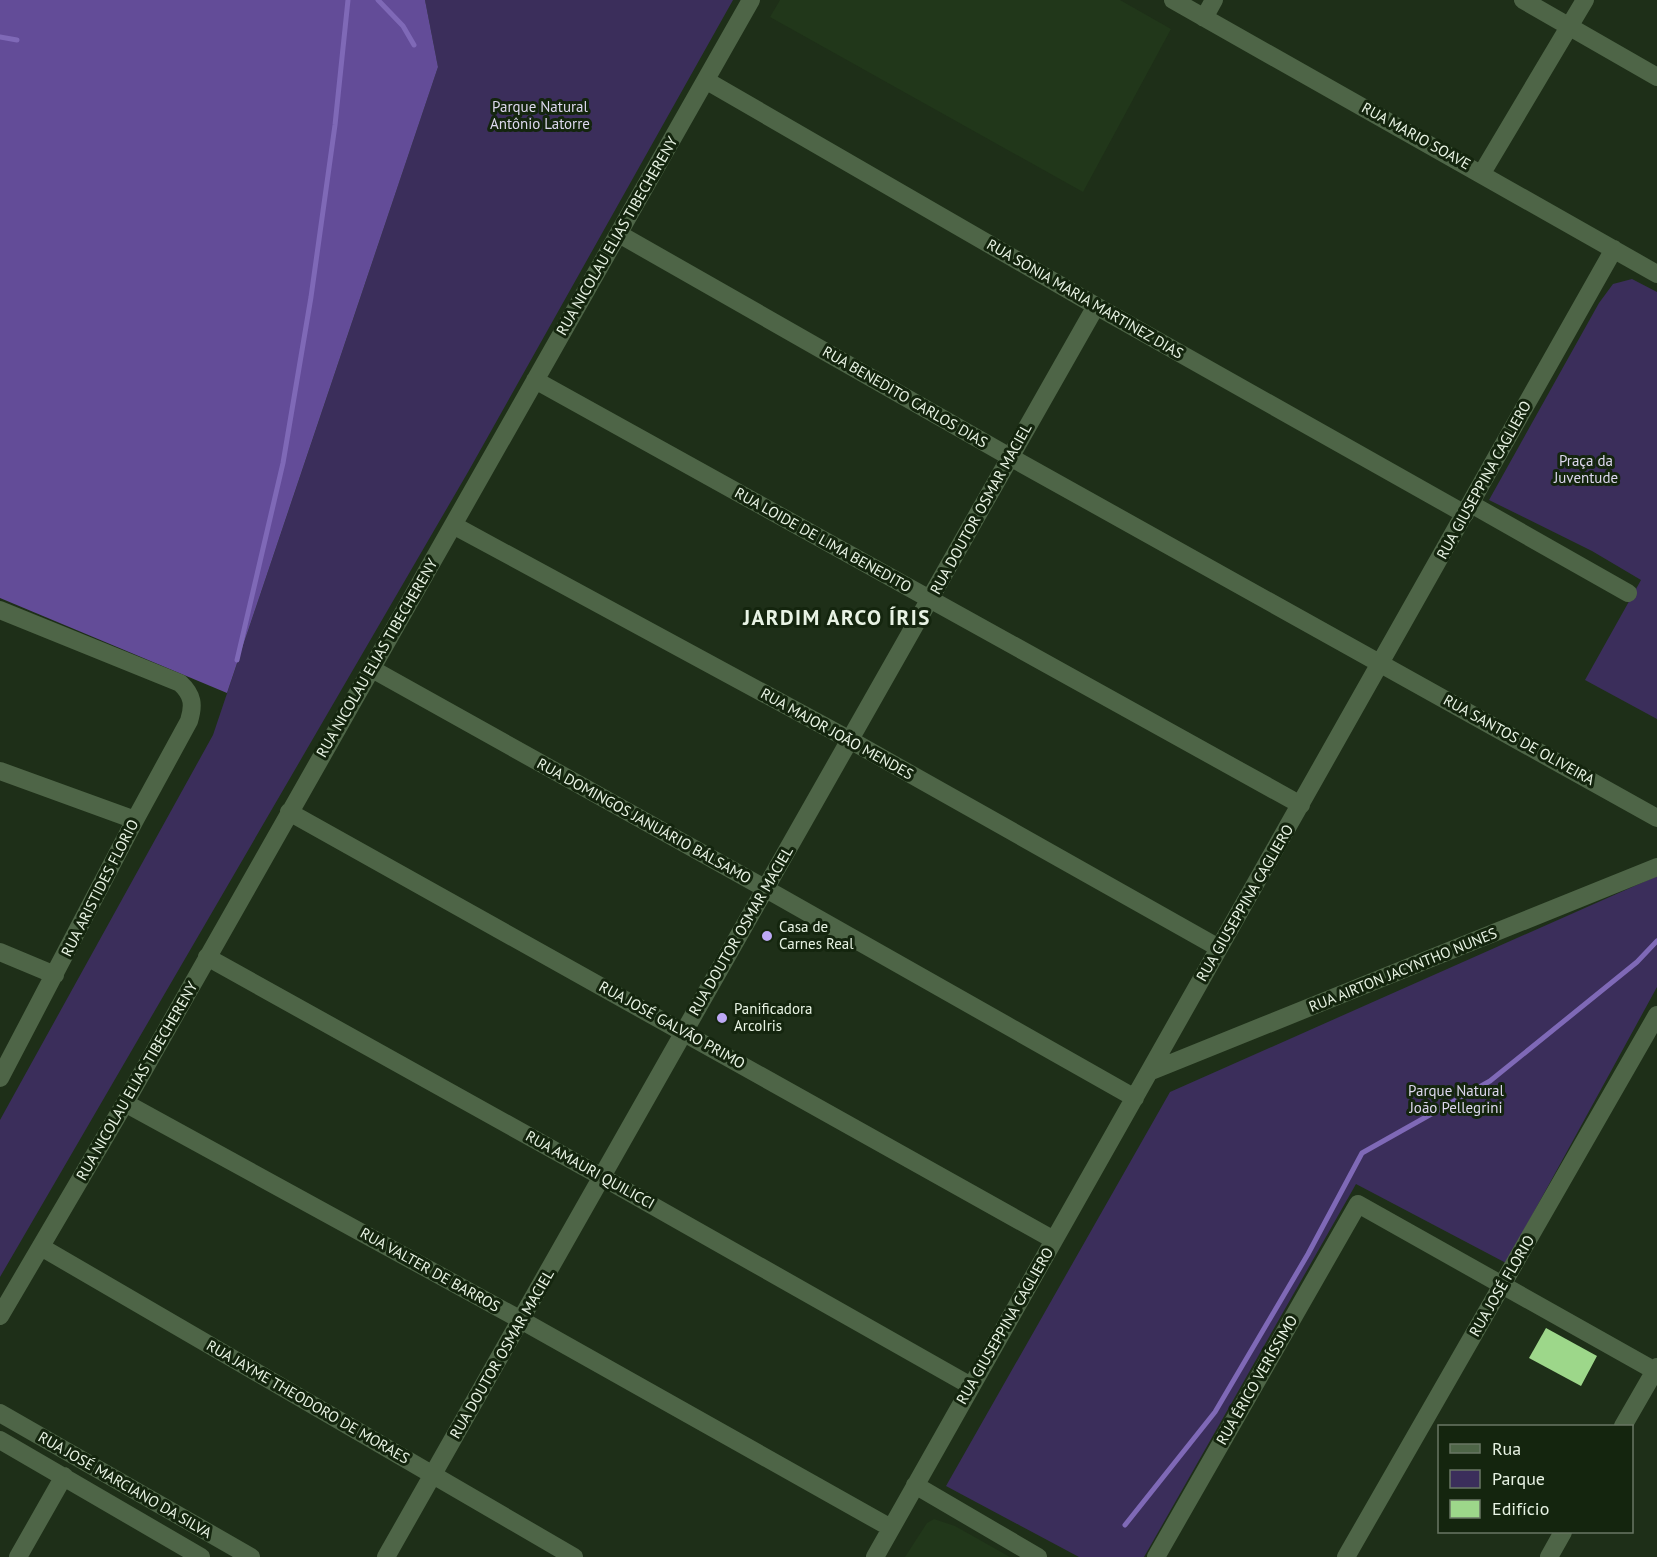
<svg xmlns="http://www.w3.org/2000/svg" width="1657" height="1557" font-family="'PT Sans',sans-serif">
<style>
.built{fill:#21371a}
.green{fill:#3b2e5b}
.forest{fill:#634c98}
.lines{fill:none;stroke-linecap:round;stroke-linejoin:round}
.stream{stroke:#7f69b7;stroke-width:5}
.building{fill:#9dd78a}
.minor{stroke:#4e6547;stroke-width:18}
.poi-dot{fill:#bda9f5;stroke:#14250e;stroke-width:2}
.labels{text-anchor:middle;stroke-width:6;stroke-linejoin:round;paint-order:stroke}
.park-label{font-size:15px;fill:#ddd8ee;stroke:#14250e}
.street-label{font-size:15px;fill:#e8f3e4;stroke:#14250e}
.poi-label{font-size:15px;fill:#e8f3e4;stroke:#14250e;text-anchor:start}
.district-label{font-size:21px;font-weight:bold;letter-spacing:1.5px;fill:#e8f3e4;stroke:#14250e}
</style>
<rect width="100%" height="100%" fill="#1e2f18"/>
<path class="built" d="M780 0H1120L1171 29 1083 192 770 17Z
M934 1519 955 1526 1010 1557H905L927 1523Z"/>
<path class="green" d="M425 0H733L468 472 0 1277V1120L213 735 438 67Z
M1632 279 1657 292V719L1585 680 1641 580 1592 551 1489 500 1599 303 1613 284Z
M1657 876V987L1506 1263 1356 1184 1144 1557H1079L946 1486 1170 1092Z"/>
<path class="forest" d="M0 0H425L438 67 227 693 0 598Z"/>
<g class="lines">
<path class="stream" d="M378 0 403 26 414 45
M0 37 17 40
M237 660 283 463 311 297 335 125 348 0
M1125 1525 1215 1412 1308 1254 1362 1153 1490 1081 1637 962 1657 941"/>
</g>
<path class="building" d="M1546 1328 1597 1356 1581 1386 1529 1358Z"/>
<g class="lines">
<path class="minor" d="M1173 0 1657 274
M1523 0 1657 77
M1204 18 1214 0
M707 81 1096 306 1465 514
M1482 173 1585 0
M619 234 1010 457 1657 818
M535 380 1301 805
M1471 504 1628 593
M453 525 850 740 1219 948
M0 610 180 683C193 695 194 705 189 721L135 820 0 1078
M372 669 766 889 1135 1098
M0 771 135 820
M289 812 1054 1240
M0 952 55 975
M207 957 602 1177 971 1386
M1149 1072 1657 867
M125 1103 521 1320 891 1528
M41 1247 574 1557
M0 1316 125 1103 751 0
M0 1413 251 1557
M1623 1426 1657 1367
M0 1440 201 1557
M915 1485 1038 1557
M18 1557 64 1476
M386 1557 1096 306
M875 1557 1614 249
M1156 1557 1358 1204 1657 1372
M1346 1557 1657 1015
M1549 1557 1563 1532"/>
</g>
<g class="poi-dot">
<circle cx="767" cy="936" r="6"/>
<circle cx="722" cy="1018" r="6"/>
</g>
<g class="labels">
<g class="park-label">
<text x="540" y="112">Parque Natural<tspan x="540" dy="17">Antônio Latorre</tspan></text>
<text x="1586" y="466">Praça da<tspan x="1586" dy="17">Juventude</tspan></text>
<text x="1456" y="1096">Parque Natural<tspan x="1456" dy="17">João Pellegrini</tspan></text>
</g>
<g class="street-label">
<text transform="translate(1416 136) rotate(29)" y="5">RUA MARIO SOAVE</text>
<text transform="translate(617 236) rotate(-60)" y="5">RUA NICOLAU ELIAS TIBECHERENY</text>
<text transform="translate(1085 299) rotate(30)" y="5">RUA SONIA MARIA MARTINEZ DIAS</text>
<text transform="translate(905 397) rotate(30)" y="5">RUA BENEDITO CARLOS DIAS</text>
<text transform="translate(1484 480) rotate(-61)" y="5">RUA GIUSEPPINA CAGLIERO</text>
<text transform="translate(981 509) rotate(-61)" y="5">RUA DOUTOR OSMAR MACIEL</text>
<text transform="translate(823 540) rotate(29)" y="5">RUA LOIDE DE LIMA BENEDITO</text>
<text transform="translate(377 658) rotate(-60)" y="5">RUA NICOLAU ELIAS TIBECHERENY</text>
<text transform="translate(837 734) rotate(29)" y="5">RUA MAJOR JOÃO MENDES</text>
<text transform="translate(1519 740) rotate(29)" y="5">RUA SANTOS DE OLIVEIRA</text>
<text transform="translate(644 821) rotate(29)" y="5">RUA DOMINGOS JANUÁRIO BÁLSAMO</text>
<text transform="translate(100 888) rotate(-63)" y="5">RUA ARISTIDES FLORIO</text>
<text transform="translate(1245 903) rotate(-60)" y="5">RUA GIUSEPPINA CAGLIERO</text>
<text transform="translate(741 931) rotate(-60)" y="5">RUA DOUTOR OSMAR MACIEL</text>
<text transform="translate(1403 970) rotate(-22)" y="5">RUA AIRTON JACYNTHO NUNES</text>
<text transform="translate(672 1025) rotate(29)" y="5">RUA JOSÉ GALVÃO PRIMO</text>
<text transform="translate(137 1081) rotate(-60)" y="5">RUA NICOLAU ELIAS TIBECHERENY</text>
<text transform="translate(590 1170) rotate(29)" y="5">RUA AMAURI QUILICCI</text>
<text transform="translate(430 1270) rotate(29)" y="5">RUA VALTER DE BARROS</text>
<text transform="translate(1502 1286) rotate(-60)" y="5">RUA JOSÉ FLORIO</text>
<text transform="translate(1005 1326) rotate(-60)" y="5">RUA GIUSEPPINA CAGLIERO</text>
<text transform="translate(502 1354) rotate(-60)" y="5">RUA DOUTOR OSMAR MACIEL</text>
<text transform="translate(1257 1380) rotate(-60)" y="5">RUA ÉRICO VERÍSSIMO</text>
<text transform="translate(308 1402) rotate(30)" y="5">RUA JAYME THEODORO DE MORAES</text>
<text transform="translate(125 1485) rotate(30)" y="5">RUA JOSÉ MARCIANO DA SILVA</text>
</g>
<g class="poi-label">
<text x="779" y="932">Casa de<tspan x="779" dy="17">Carnes Real</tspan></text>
<text x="734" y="1014">Panificadora<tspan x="734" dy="17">ArcoIris</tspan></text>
</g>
<g class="district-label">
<text x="837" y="625">JARDIM ARCO ÍRIS</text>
</g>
</g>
<rect x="1438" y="1425" width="195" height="108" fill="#14250e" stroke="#697764" stroke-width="1.5"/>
<rect x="1450" y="1444" width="30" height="9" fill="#4e6547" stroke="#697764" stroke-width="1.5"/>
<text x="1492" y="1455" font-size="18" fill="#e8f3e4">Rua</text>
<rect x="1450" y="1470" width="30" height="18" fill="#3b2e5b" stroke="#697764" stroke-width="1.5"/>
<text x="1492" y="1485" font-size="18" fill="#e8f3e4">Parque</text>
<rect x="1450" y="1500" width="30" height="18" fill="#9dd78a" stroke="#697764" stroke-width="1.5"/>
<text x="1492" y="1515" font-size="18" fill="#e8f3e4">Edifício</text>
</svg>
